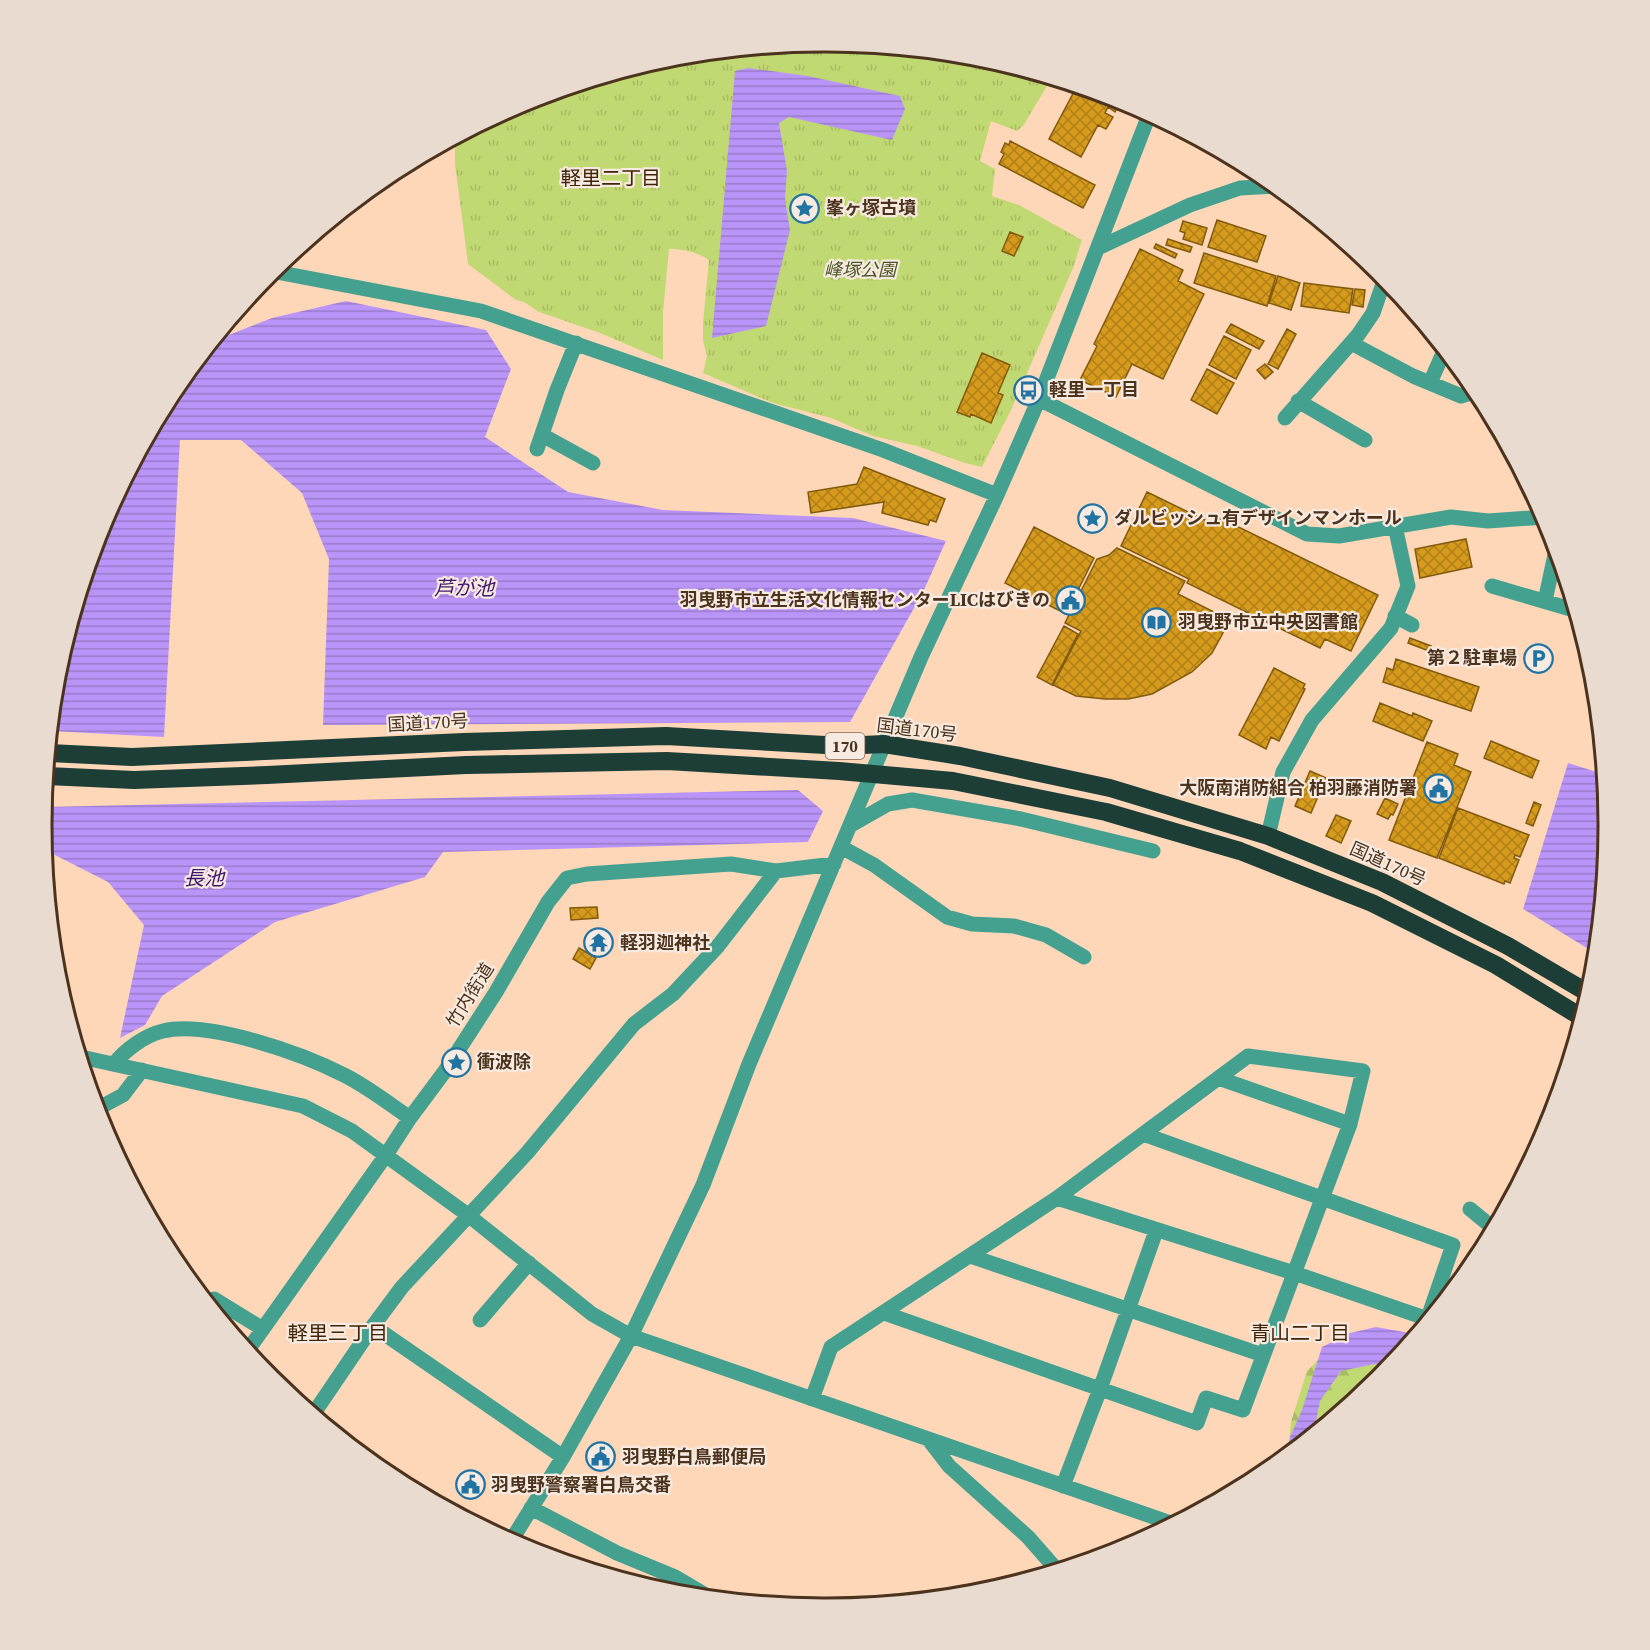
<svg xmlns="http://www.w3.org/2000/svg" width="1650" height="1650" font-family="'Source Serif 4','Noto Sans JP',serif">
<style>
.forest{fill:url(#forest-firs)}
.park{fill:url(#park-tufts)}
.water{fill:url(#water-rules)}
.building{fill:url(#building-cross-hatch);stroke:#805b0e;stroke-width:1.5}
.lines{fill:none;stroke-linecap:round;stroke-linejoin:round}
.minor{stroke:#44a190;stroke-width:15}
.highway{stroke:#1c3e37;stroke-width:18}
.labels{text-anchor:middle;stroke-width:4.5;stroke-linejoin:round;paint-order:stroke}
.shield{fill:#f7eae0;stroke:#7f6a58;stroke-width:1.5}
.shield-label{font-size:16px;font-weight:bold;fill:#4c331e}
.poi-label{font-size:18px;font-weight:bold;fill:#4c331e;stroke:#f7eae0;text-anchor:start}
.park-label{font-size:18px;font-style:italic;fill:#4a5526;stroke:#f7eae0}
.street-label{font-size:18px;fill:#4c331e;stroke:#f7eae0}
.neighbourhood-label{font-size:20px;fill:#402307;stroke:#f7eae0}
.water-label{font-size:20px;font-style:italic;fill:#3f166d;stroke:#f7eae0}
.rim{fill:none;stroke:#4c331e;stroke-width:3}
</style>
<defs>
<pattern id="forest-firs" width="22" height="20" patternUnits="userSpaceOnUse" patternTransform="scale(1.5)"><rect width="22" height="20" fill="#c1d972"/><path d="M5 1l3.5 6h-7zM16 11l3.5 6h-7z" fill="#a8bb62"/></pattern>
<pattern id="park-tufts" width="24" height="20" patternUnits="userSpaceOnUse" patternTransform="scale(1.5)"><rect width="24" height="20" fill="#c1d972"/><path d="M3 7l-1-3M5 7V3M7 7l1-3M15 17l-1-3M17 17v-4M19 17l1-3" fill="none" stroke="#a8bb62"/></pattern>
<pattern id="water-rules" width="6" height="5" patternUnits="userSpaceOnUse" patternTransform="scale(1.5)"><rect width="6" height="5" fill="#ba95f9"/><path d="M0 2.5h6" fill="none" stroke="#997ac9"/></pattern>
<pattern id="building-cross-hatch" width="8" height="8" patternUnits="userSpaceOnUse" patternTransform="scale(1.5)"><rect width="8" height="8" fill="#d69b1c"/><path d="M0 0l8 8M0 8l8-8" fill="none" stroke="#b07f18"/></pattern>
</defs>
<rect width="100%" height="100%" fill="#fed7b9"/>
<path class="forest" d="M1331 1347 1396 1358 1378 1379 1288 1453 1291 1422 1307 1371Z"/>
<path class="park" d="M825 42 978 57 1048 78 1050 81 1023 126 1017 131 991 121 980 161 995 169 992 196 1019 205 1082 240 1073 268 1011 410 982 467 965 463 917 446 873 436 831 418 773 403 703 373 707 356 703 341V323L709 260C697 252 683 249 669 249L663 312V360L600 333 539 312 524 302 516 300 468 264 455 164V139L526 101 673 57Z"/>
<path class="water" d="M748 68 808 76 900 96 905 109 892 140 789 117 779 123 787 171 785 199 790 230 766 326 712 338 735 71Z
M346 301 486 330 511 369 485 437 568 492 663 510 853 518 946 541 923 592 850 722 323 725 329 559 302 493 241 440H180L164 737 51 731 57 672 102 525 174 390 216 340 272 318Z
M1568 763 1603 774 1608 825 1595 953 1523 909Z
M798 790 823 811 808 842 443 852 425 877 275 922 162 996 145 1025 120 1038 144 925 108 882 45 850 42 825 44 807Z
M1376 1327 1415 1334 1389 1366 1375 1364 1341 1371 1320 1401 1314 1432 1287 1453 1290 1437 1302 1410 1322 1347 1350 1333Z"/>
<path class="building" d="M1076 88 1121 101 1115 112 1108 107 1105 113 1113 117 1106 129 1098 125 1081 157 1049 139Z
M1010 141 1095 185 1083 208 999 164 1004 154 1001 152 1005 143 1009 145Z
M1217 220 1266 236 1257 262 1208 247Z
M1183 221 1207 228 1202 245 1183 239 1185 233 1180 231Z
M1010 232 1023 237 1014 256 1002 251Z
M1168 239 1192 247 1190 252 1166 245Z
M1156 244 1177 254 1175 258 1154 248Z
M1140 249 1183 270 1178 281 1204 294 1163 379 1132 364 1116 397 1080 380 1097 346 1094 344Z
M1204 253 1276 276 1267 306 1194 283Z
M1278 276 1300 283 1291 310 1269 303Z
M1304 283 1353 289 1349 313 1301 306Z
M1355 289 1365 290 1363 307 1352 305Z
M1231 324 1264 341 1259 349 1226 332Z
M1287 329 1296 334 1278 369 1268 364Z
M1224 336 1251 350 1236 379 1209 365Z
M982 353 1010 365 998 393 1003 395 991 423 971 414 970 417 957 412Z
M1265 364 1273 372 1265 379 1257 370Z
M1207 369 1234 383 1217 414 1191 400Z
M864 467 945 499 936 522 930 520 928 525 882 513 884 502 811 513 808 492 857 484Z
M1147 492 1217 526 1220 518 1378 595 1351 651 1325 639 1320 648 1187 583 1189 579 1121 546Z
M1034 527 1094 558 1066 614 1005 583Z
M1466 539 1472 567 1420 578 1415 549Z
M1117 548 1185 581 1178 594 1230 620 1212 653 1192 672 1152 694 1128 699H1105L1076 696 1053 685 1081 631 1065 623 1097 559 1109 555Z
M1064 626 1078 634 1052 685 1037 677Z
M1410 638 1431 646 1429 651 1408 643Z
M1396 659 1479 687 1471 711 1383 682 1387 668 1393 670Z
M1274 668 1305 684 1303 688 1305 689 1279 741 1271 737 1266 749 1239 735Z
M1380 703 1412 716 1413 713 1432 721 1423 741 1373 721Z
M1491 741 1539 761 1532 778 1484 758Z
M1427 742 1458 754 1454 765 1471 772 1437 858 1389 840Z
M1310 771 1326 778 1311 813 1295 806Z
M1385 798 1398 804 1393 815 1391 814 1388 819 1377 814Z
M1534 802 1541 805 1533 826 1526 823Z
M1458 808 1529 835 1520 857 1515 855 1514 858 1519 860 1510 883 1505 881 1504 884 1439 858Z
M1336 815 1351 821 1341 843 1326 836Z
M597 907 598 918 571 920 570 908Z
M591 934 607 941 602 950 587 941Z
M579 948 596 958 590 969 573 959Z"/>
<g class="lines">
<path class="minor" d="M1098 248 1190 205 1240 188 1275 186
M271 271 481 311 883 450 997 495
M1351 343 1413 376 1461 396 1477 391
M1430 383 1444 351
M1039 399 1307 534 1339 536 1451 517 1488 521 1544 517
M1298 401 1365 440
M1285 418 1358 335 1373 313 1385 278
M542 435 593 463
M537 449 557 390 576 343
M1492 586 1574 610
M1545 601 1556 550
M1395 616 1412 625
M851 825 888 804 912 800 1021 819 1153 851
M1268 836 1283 772 1312 720 1391 628 1408 586 1395 526
M841 847 874 865 947 917 972 924 1014 926 1046 935 1084 957
M81 1057 303 1106 352 1131 468 1215 592 1314 631 1336 1171 1523
M114 1064C125 1050 145 1035 163 1031 209 1020 303 1054 344 1075 368 1087 388 1103 410 1118
M1218 1078 1350 1124
M97 1109 123 1095 142 1070
M1143 1134 1453 1245 1428 1318
M1057 1198 1294 1273 1428 1319
M1470 1209 1493 1228
M970 1256 1263 1355
M214 1299 263 1329
M480 1320 529 1263
M373 1326 402 1287 527 1153 634 1024 673 994 718 946 776 871
M248 1350 386 1155 410 1118 445 1071 496 992 548 902 567 878 587 874 731 864 776 871 834 864
M812 1399 831 1347 1057 1198 1248 1056 1363 1071 1350 1124 1243 1410 1206 1398 1197 1423 884 1313
M314 1413 373 1326 563 1457
M929 1440 949 1466 1028 1537 1056 1569
M1063 1486 1100 1389 1156 1231
M531 1508 617 1553 675 1577 709 1597
M511 1541 563 1457 631 1336 703 1185 749 1064 921 657 997 495 1039 399 1149 115"/>
<path class="highway" d="M49 753 132 757 464 742 666 736 843 746 884 744 960 756 1110 788 1268 836 1382 882 1508 946 1588 993
M47 776 134 780 267 775 466 765 667 761 839 771 953 781 1106 812 1240 851 1372 903 1496 965 1581 1017"/>
</g>
<defs>
<symbol id="sight-ring" viewBox="-11 -11 22 22"><circle r="9.5" fill="#f7eae0" stroke="#2073a3" stroke-width="1.5"/><path d="M0-6L1.8-2.2L6-1.7L2.9 1.2L3.7 5.4L0 3.3L-3.7 5.4L-2.9 1.2L-6-1.7L-1.8-2.2Z" fill="#2073a3"/></symbol>
<symbol id="bus-ring" viewBox="-11 -11 22 22"><circle r="9.5" fill="#f7eae0" stroke="#2073a3" stroke-width="1.5"/><path d="M-5-6H5V4H4V6H2V4H-2V6H-4V4H-5ZM-3.5-4V0h7V-4ZM-3.5 1.2v1.5H-2V1.2ZM2 1.2v1.5H3.5V1.2Z" fill="#2073a3"/></symbol>
<symbol id="civic-ring" viewBox="-11 -11 22 22"><circle r="9.5" fill="#f7eae0" stroke="#2073a3" stroke-width="1.5"/><path d="M-.6-6.5H3V-4.5H.6V-3L4-1V1h2V6H-6V1h2V-1L-.6-3ZM-1.2 2.5V6h2.4V2.5Z" fill="#2073a3"/></symbol>
<symbol id="library-ring" viewBox="-11 -11 22 22"><circle r="9.5" fill="#f7eae0" stroke="#2073a3" stroke-width="1.5"/><path d="M-6-4Q-3-5.5-.7-3.5V5Q-3 3-6 4ZM6-4Q3-5.5 .7-3.5V5Q3 3 6 4Z" fill="#2073a3"/></symbol>
<symbol id="parking-ring" viewBox="-11 -11 22 22"><circle r="9.5" fill="#f7eae0" stroke="#2073a3" stroke-width="1.5"/><path d="M-3.5-5.5H1a3.5 3.5 0 0 1 0 7H-1V5.5H-3.5ZM-1-3.4V-.6H.8a1.4 1.4 0 0 0 0-2.8Z" fill="#2073a3"/></symbol>
<symbol id="temple-ring" viewBox="-11 -11 22 22"><circle r="9.5" fill="#f7eae0" stroke="#2073a3" stroke-width="1.5"/><path d="M0-6L5-2H3V0L6.5 2.5H4V6H1.5V3h-3V6H-4V2.5H-6.5L-3 0V-2H-5Z" fill="#2073a3"/></symbol>
</defs>
<g fill-rule="evenodd">
<use href="#sight-ring" x="788" y="192" width="33" height="33"/>
<use href="#bus-ring" x="1012" y="374" width="33" height="33"/>
<use href="#sight-ring" x="1076" y="502" width="33" height="33"/>
<use href="#civic-ring" x="1054" y="584" width="33" height="33"/>
<use href="#library-ring" x="1140" y="606" width="33" height="33"/>
<use href="#parking-ring" x="1522" y="642" width="33" height="33"/>
<use href="#civic-ring" x="1422" y="772" width="33" height="33"/>
<use href="#temple-ring" x="582" y="926" width="33" height="33"/>
<use href="#sight-ring" x="440" y="1046" width="33" height="33"/>
<use href="#civic-ring" x="584" y="1440" width="33" height="33"/>
<use href="#civic-ring" x="454" y="1468" width="33" height="33"/>
</g>
<g class="labels">
<rect class="shield" x="825.5" y="733" width="39" height="26" rx="4.5"/>
<g class="shield-label">
<text x="845" y="752">170</text>
</g>
<g class="poi-label">
<text x="826" y="214">峯ヶ塚古墳</text>
<text x="1049" y="396">軽里一丁目</text>
<text x="1114" y="524">ダルビッシュ有デザインマンホール</text>
<text x="1050" y="606" text-anchor="end">羽曳野市立生活文化情報センターLICはびきの</text>
<text x="1178" y="628">羽曳野市立中央図書館</text>
<text x="1517" y="664" text-anchor="end">第２駐車場</text>
<text x="1417" y="794" text-anchor="end">大阪南消防組合 柏羽藤消防署</text>
<text x="620" y="949">軽羽迦神社</text>
<text x="477" y="1068">衝波除</text>
<text x="622" y="1463">羽曳野白鳥郵便局</text>
<text x="491" y="1491">羽曳野警察署白鳥交番</text>
</g>
<g class="park-label">
<text x="860" y="276">峰塚公園</text>
</g>
<g class="street-label">
<text transform="translate(428 723) rotate(-3)" y="6">国道170号</text>
<text transform="translate(917 730) rotate(7)" y="6">国道170号</text>
<text transform="translate(1388 864) rotate(24)" y="6">国道170号</text>
<text transform="translate(470 995) rotate(-58)" y="6">竹内街道</text>
</g>
<g class="neighbourhood-label">
<text x="611" y="185">軽里二丁目</text>
<text x="338" y="1340">軽里三丁目</text>
<text x="1300" y="1340">青山二丁目</text>
</g>
<g class="water-label">
<text x="464" y="595">芦が池</text>
<text x="204" y="885">長池</text>
</g>
</g>
<path d="M0 0H1650V1650H0ZM824 52H826A772 772 0 0 1 1598 824V826A772 772 0 0 1 826 1598H824A772 772 0 0 1 52 826V824A772 772 0 0 1 824 52Z" fill="#e9dbd0" fill-rule="evenodd"/>
<path class="rim" d="M824 52H826A772 772 0 0 1 1598 824V826A772 772 0 0 1 826 1598H824A772 772 0 0 1 52 826V824A772 772 0 0 1 824 52Z"/>
</svg>
